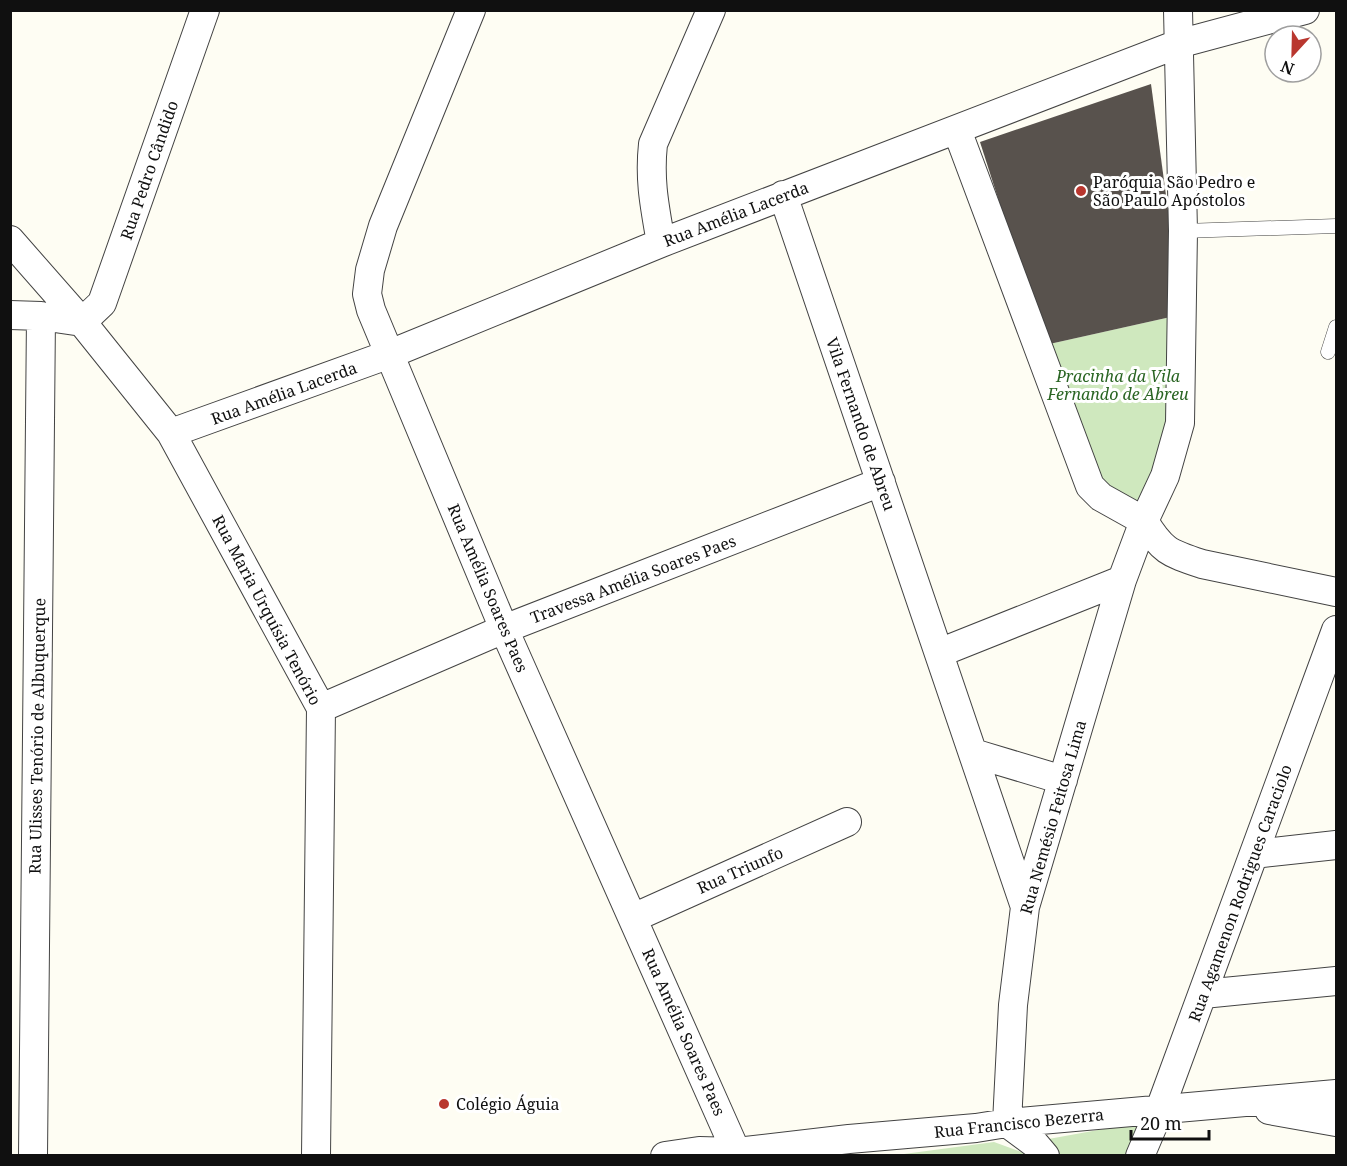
<svg xmlns="http://www.w3.org/2000/svg" width="1347" height="1166" font-family="'Noto Serif',serif">
<style>
.green{fill:#cfe8be}
.building{fill:#58524d}
.lines{fill:none;stroke-linecap:round;stroke-linejoin:round}
.service-casing{stroke:#434343;stroke-width:15}
.minor-casing{stroke:#434343;stroke-width:30}
.service{stroke:#fff;stroke-width:14}
.minor{stroke:#fff;stroke-width:28}
.poi-dot{fill:#b9372f;stroke:#fff;stroke-width:2}
.labels{text-anchor:middle;stroke-width:6;stroke-linejoin:round;paint-order:stroke}
.street-label{font-size:16px;fill:#101010;stroke:#fff}
.poi-label{font-size:16px;fill:#101010;stroke:#fff;text-anchor:start}
.park-label{font-size:16px;font-style:italic;fill:#2a6523;stroke:#fff}
</style>
<rect width="100%" height="100%" fill="#fefdf3"/>
<path class="green" d="M1175 316 1172 426 1137 507 1098 488 1045 345Z
M1142 1122 1129 1155H1059L1043 1140Z
M994 1142 1032 1156H889Z"/>
<path class="building" d="M1151 84 1172 240 1175 316 1045 345 980 142Z"/>
<g class="lines">
<defs>
<path id="service" d="M1183 231 1336 226
M1328 352 1336 327"/>
<path id="minor" d="M471 10 383 226 370 270 367 294 371 310 504 629 738 1156
M957 130 1090 486 1101 497 1144 521
M783 195 1025 907
M10 240 82 322 171 433 321 708 316 1156
M661 243C655 208 649 181 653 144L711 10
M10 315 41 316 82 322 102 303 205 10
M171 433 390 354 661 243 1178 44 1305 10
M1144 521C1162 551 1169 553 1202 564L1336 592
M939 653 1122 580
M321 708 504 629 881 482
M973 753 1063 780
M1254 854 1336 845
M633 918 847 822
M1203 994 1336 981
M1269 1110 1336 1122
M33 1156 41 316
M665 1156 699 1151 737 1152 849 1139 976 1128 1007 1123 1336 1094
M1045 1156 1034 1143 1007 1123 1013 1005 1025 907 1122 580 1144 521 1165 476 1180 423 1183 231 1178 10
M1140 1156 1160 1109 1336 630"/>
</defs>
<use href="#service" class="service-casing"/>
<use href="#minor" class="minor-casing"/>
<use href="#service" class="service"/>
<use href="#minor" class="minor"/>
</g>
<g class="poi-dot">
<circle cx="1081" cy="191" r="6"/>
<circle cx="444" cy="1104" r="6"/>
</g>
<g class="labels">
<g class="street-label">
<text transform="translate(149 170) rotate(-71)" y="6">Rua Pedro Cândido</text>
<text transform="translate(736 214) rotate(-21)" y="6">Rua Amélia Lacerda</text>
<text transform="translate(284 393) rotate(-20)" y="6">Rua Amélia Lacerda</text>
<text transform="translate(861 424) rotate(71)" y="6">Vila Fernando de Abreu</text>
<text transform="translate(633 579) rotate(-21)" y="6">Travessa Amélia Soares Paes</text>
<text transform="translate(488 588) rotate(67)" y="6">Rua Amélia Soares Paes</text>
<text transform="translate(267 610) rotate(62)" y="6">Rua Maria Urquísia Tenório</text>
<text transform="translate(37 736) rotate(-89)" y="6">Rua Ulisses Tenório de Albuquerque</text>
<text transform="translate(1053 817) rotate(-74)" y="6">Rua Nemésio Feitosa Lima</text>
<text transform="translate(740 870) rotate(-24)" y="6">Rua Triunfo</text>
<text transform="translate(1240 893) rotate(-70)" y="6">Rua Agamenon Rodrigues Caraciolo</text>
<text transform="translate(684 1032) rotate(66)" y="6">Rua Amélia Soares Paes</text>
<text transform="translate(1019 1123) rotate(-6)" y="6">Rua Francisco Bezerra</text>
</g>
<g class="poi-label">
<text x="1093" y="188">Paróquia São Pedro e<tspan x="1093" dy="18">São Paulo Apóstolos</tspan></text>
<text x="456" y="1110">Colégio Águia</text>
</g>
<g class="park-label">
<text x="1118" y="382">Pracinha da Vila<tspan x="1118" dy="18">Fernando de Abreu</tspan></text>
</g>
</g>
<rect width="1347" height="1166" fill="none" stroke="#101010" stroke-width="24"/>
<g transform="translate(1293 54) rotate(202)"><circle r="28" fill="#ffffff" stroke="#9f9f9f" stroke-width="1.5"/>
<path d="M0-4.5L10 22L0 15L-10 22Z" fill="#b9372f"/>
<text y="-9" font-size="16" font-weight="bold" text-anchor="middle" fill="#101010">N</text>
</g>
<path d="M1131 1130v9h78v-9" fill="none" stroke="#101010" stroke-width="3"/>
<text x="1140" y="1130" font-size="18" fill="#101010" stroke="#ffffff" stroke-width="4.5" paint-order="stroke">20 m</text>
</svg>
